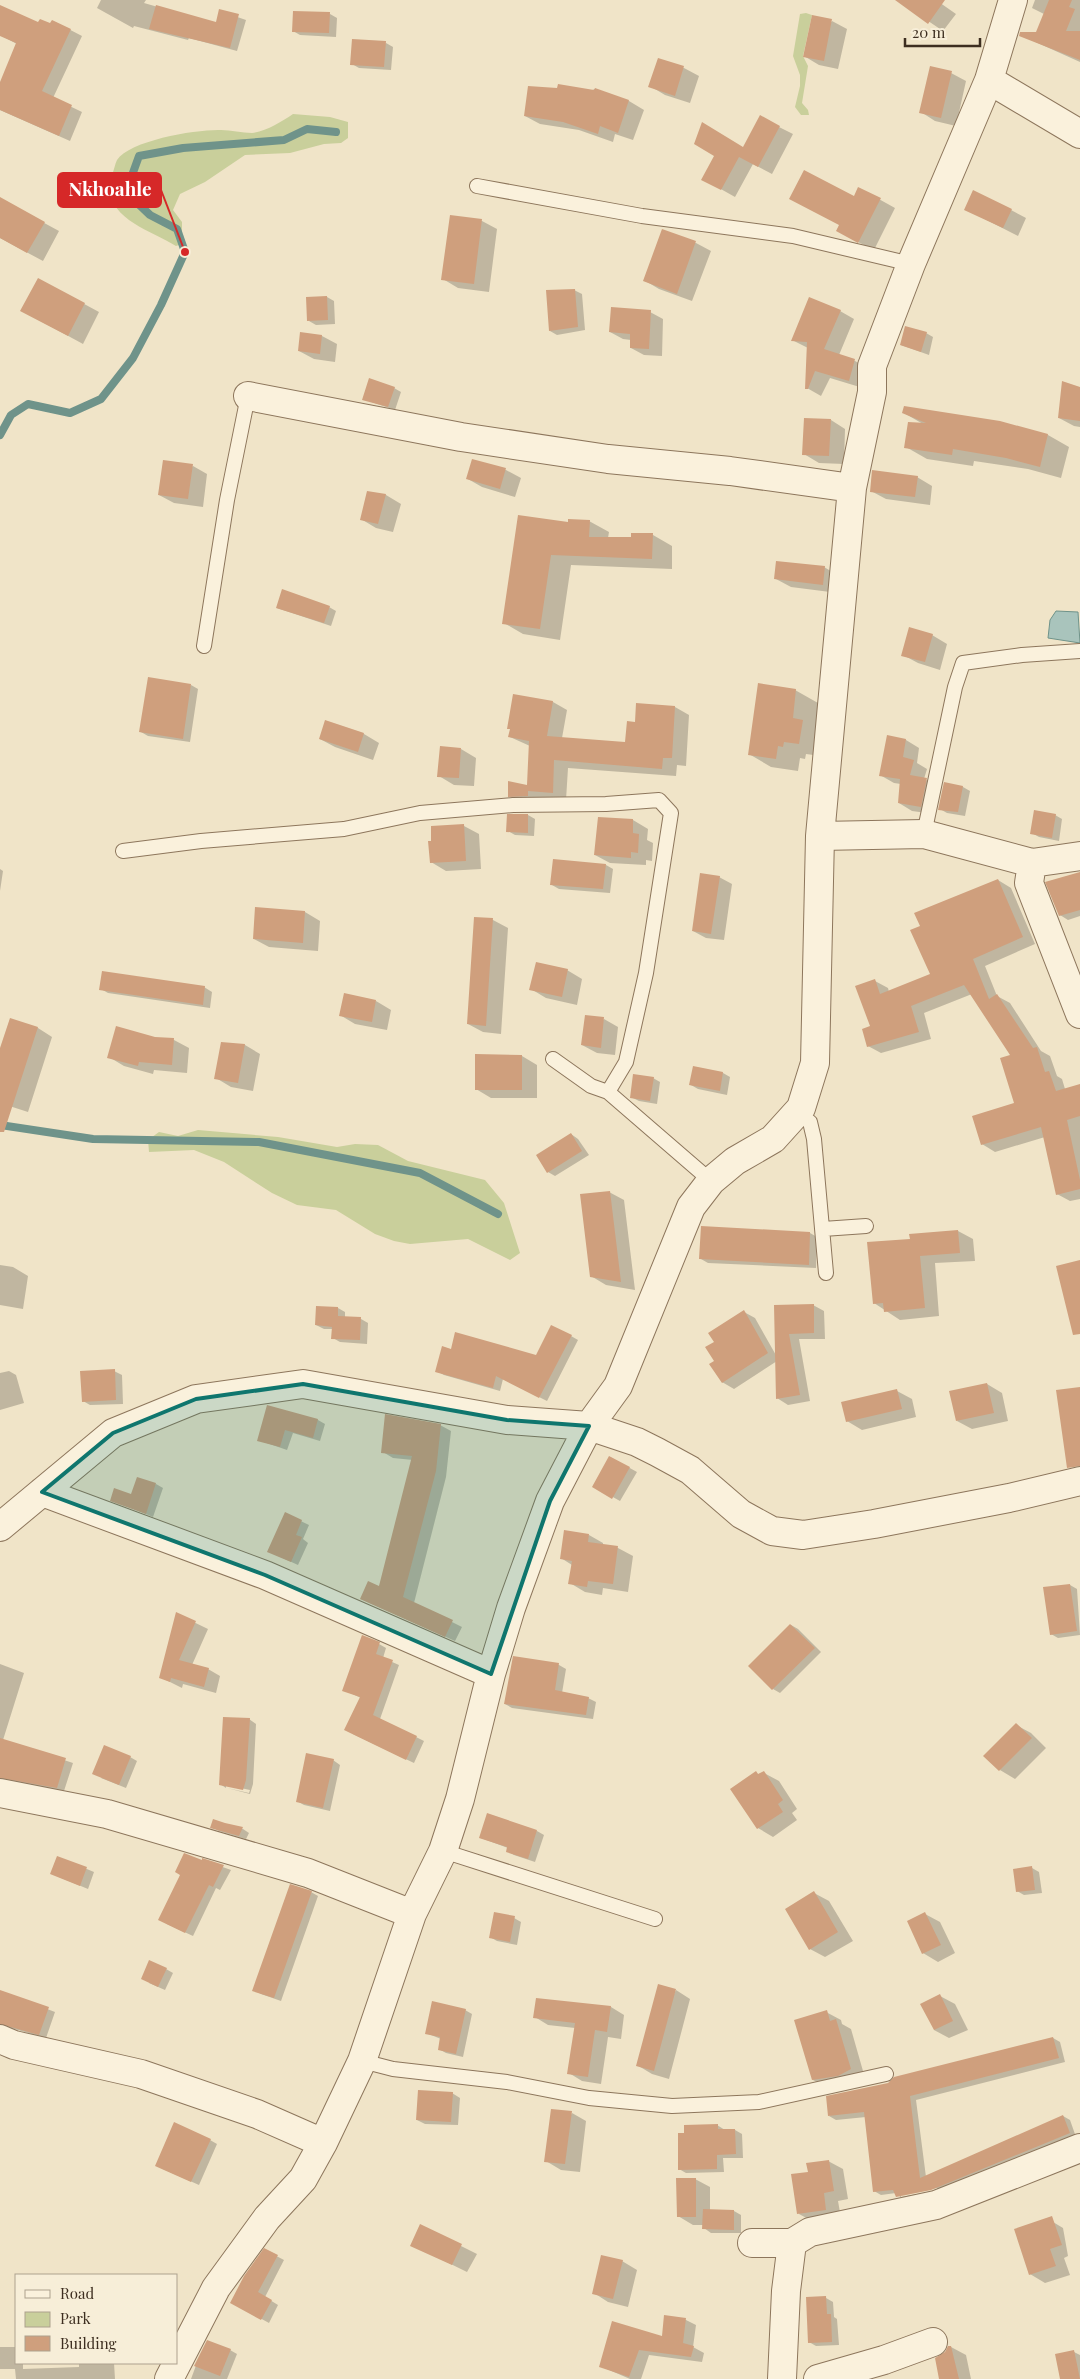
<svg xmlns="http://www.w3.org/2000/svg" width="1080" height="2379" font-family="'Playfair Display',serif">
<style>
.green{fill:#c9cf9b}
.water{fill:#a9c4bc;stroke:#6f938a}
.shadow{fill:#0003;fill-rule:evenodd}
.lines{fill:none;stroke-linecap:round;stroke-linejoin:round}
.stream{stroke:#6f938a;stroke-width:8}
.building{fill:#cf9f7d}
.lane-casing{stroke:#8d765c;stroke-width:16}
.street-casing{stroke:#8d765c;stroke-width:30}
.lane{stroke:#faf1dc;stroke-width:14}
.street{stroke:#faf1dc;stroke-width:28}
.marked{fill:#0f766e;fill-opacity:0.2;stroke:#0f766e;stroke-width:4;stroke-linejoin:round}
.leader{fill:none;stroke:#d62828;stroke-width:2}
.callout-dot{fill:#d62828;stroke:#f7eed8;stroke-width:2}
.callout{fill:#d62828;stroke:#d62828;stroke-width:2}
.callout-label{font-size:19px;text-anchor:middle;font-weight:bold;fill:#fff}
</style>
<rect width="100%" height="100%" fill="#f0e4c8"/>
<path class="green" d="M806 13 812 15 803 56 808 66 802 103 808 110 809 115H801L795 107 800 86V75L793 56 800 14Z
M293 114 330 117 348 122V138L341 143 324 144 290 153 245 155 205 182 180 194 173 210 182 222V244L176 246C149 229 99 217 112 175 114 170 115 164 117 160 130 140 198 129 221 130 231 130 242 133 252 133 267 131 281 122 293 114Z
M198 1130 278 1137 337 1147 355 1144 378 1145 408 1161 485 1180 504 1203 520 1253 510 1260 468 1239 410 1244 394 1241 375 1234 336 1210 297 1205 272 1193 224 1162 194 1150 149 1152 148 1140 159 1132 178 1136Z"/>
<path class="water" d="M1056 611 1078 612 1080 643 1048 638 1050 620Z"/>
<path class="shadow" d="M101 0H146L144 3 217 24 220 11 246 20 237 51 189 38 188 40 134 26 133 28 97 8Z
M897 0H936L956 14 943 31Z
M1035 0H1080V62L1020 35 1037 33 1044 14 1032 8Z
M330 14 337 18 336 37 300 35 293 31Z
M53 21 82 36 53 98 82 112 70 141 0 110V85L17 44 0 35V22L51 25Z
M832 21 847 29 838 69 819 65 804 56Z
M386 43 393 47 391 70 359 68 352 64Z
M659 59 684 68 699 76 690 103 665 95 650 86Z
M951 73 966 81 956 126 935 121 921 112Z
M595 89 629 101 644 110 633 140 615 134 613 142 579 130 540 124 525 116Z
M779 127 793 134 772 174 753 164 735 197 703 179 744 148Z
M859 188 895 208 874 250 852 239 854 198Z
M0 199 59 231 43 261 0 238Z
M965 209 1011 210 1026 218 1018 236Z
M451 217 482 221 497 229 489 292 458 288 443 279Z
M663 231 696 243 711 251 692 301 659 289 644 280Z
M38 279 99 312 83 344 37 319Z
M574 290 582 294 585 330 557 335 550 331Z
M327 297 334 301 335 324 316 325 309 321Z
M840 311 854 319 839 355 855 361 869 369 863 388 830 378 821 396 807 388 808 348 792 340Z
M650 312 663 319 662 356 644 355 631 348V340L623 339 610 332Z
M301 333 322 336 337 344 335 362 314 359 299 351Z
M926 333 933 337 929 355 901 345Z
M394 388 401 392 395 410 363 399Z
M1080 388V427L1074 426 1059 418Z
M904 413 1000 422 1048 435 1069 447 1061 478 1028 469 974 461 973 466 927 459 906 447 923 424Z
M831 420 845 429 844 464 819 463 804 454Z
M473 460 506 470 521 478 515 497 482 487 468 479Z
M193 466 207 474 203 507 174 503 159 495Z
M917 477 932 486 930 505 886 499 871 491Z
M368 492 386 495 401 504 393 532 376 528 361 519Z
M589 521 609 532 608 538H632L653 535 672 546V569L571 565 560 640 523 634 504 623 569 524Z
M824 567 839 576 838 593 791 587 776 579Z
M329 607 336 611 331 626 277 608Z
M932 635 947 644 940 670 918 663 903 655Z
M191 685 198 689 190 742 148 736 141 732Z
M795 690 818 703 816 728 825 734 821 756 806 754 805 759 800 758 798 771 771 767 749 754Z
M514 695 553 702 567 710 562 738 627 744 636 723 637 704 675 707 689 715 686 766 677 765 676 776 568 768 566 800 523 804 509 796 528 786 530 746 510 737Z
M326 722 364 734 379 743 373 760 335 747 320 739Z
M888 736 906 740 919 748 917 763 927 769 924 779 940 787 934 814 912 811 899 803 901 784 894 783 880 775Z
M461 749 476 758 474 786 454 785 439 776Z
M945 783 963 787 970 791 965 816 947 813 940 809Z
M528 815 535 819 534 836 515 835 508 831Z
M1055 815 1062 819 1059 841 1039 837 1032 833Z
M633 820 648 829 647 840 653 843 652 861 646 860V865L610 863 595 855Z
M464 826 479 834 481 869 446 871 431 862Z
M606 865 613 869 610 893 559 889 552 885Z
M0 869 3 871 0 891Z
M1080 872V916L1068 920 1060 915Z
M719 877 732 884 724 940 706 938 693 931Z
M998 880 1011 888 1035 944 985 966 997 996 1010 1003 1041 1051 1050 1056 1057 1076 1062 1079 1065 1089 1080 1085V1199L1070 1201 1057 1194 1045 1137 995 1152 982 1144 1015 1104 1012 1056 972 994 924 1013 931 1039 881 1053 868 1046 875 981 888 988 889 992 932 975Z
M256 909 305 912 320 921 318 951 269 947 254 939Z
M475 918 493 920 508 928 501 1034 483 1032 468 1024Z
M567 970 582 979 577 1005 546 998 531 989Z
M204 987 212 992 210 1008 108 993 101 989Z
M376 1001 391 1010 387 1030 355 1024 340 1015Z
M604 1019 618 1027 615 1055 597 1053 582 1045Z
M10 1020 38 1028 52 1037 28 1112 0 1103V1052Z
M155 1038 174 1040 189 1048 187 1073 154 1070 153 1074 124 1066 109 1057Z
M222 1044 245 1045 260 1054 253 1091 231 1087 216 1078Z
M522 1056 537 1065V1098H491L476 1089Z
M694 1067 723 1073 730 1077 727 1095 698 1089 691 1085Z
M653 1078 660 1082 657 1104 639 1101 631 1097Z
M571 1134 578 1139 589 1155 555 1176 548 1172Z
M609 1192 624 1200 635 1290 606 1285 591 1276Z
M702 1228 810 1233 817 1237 816 1268 708 1263 701 1259Z
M958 1231 973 1239 975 1261 935 1263 939 1316 900 1320 874 1303 911 1240V1235Z
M0 1265 13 1267 28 1276 23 1309 0 1305Z
M813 1305 824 1311 825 1339H799L810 1401 788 1405 777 1398V1361L734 1389 722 1382 716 1342 744 1312 755 1318 777 1357 776 1306Z
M317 1307 338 1308 345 1312V1318L361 1319 368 1323 367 1344 340 1342 333 1338V1329H324L316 1325Z
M571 1336 578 1340 547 1401 503 1379 500 1391 444 1375 437 1371 452 1351 536 1356Z
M9 1371 16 1375 24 1403 0 1410V1373Z
M114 1371 122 1375 123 1404 90 1405 83 1401Z
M987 1384 1002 1393 1008 1421 972 1429 957 1421Z
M897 1391 912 1399 916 1417 862 1430 847 1421Z
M268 1406 318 1420 325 1424 320 1441 293 1433 287 1450 258 1440Z
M440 1425 451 1431 446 1477 414 1603 462 1627 455 1641 361 1599 380 1587 413 1460 393 1458 383 1452Z
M610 1457 637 1472 620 1501 593 1486Z
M156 1484 163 1488 153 1517 112 1500 132 1495Z
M286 1514 309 1525 303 1539 308 1543 298 1565 276 1555Z
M589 1535 603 1543V1545L618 1548 633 1556 628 1592 603 1588 602 1595 585 1592 570 1583 572 1565 561 1558Z
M1070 1585 1077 1589 1080 1635 1058 1638 1051 1634Z
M177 1614 208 1629 192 1665 208 1669 220 1676 216 1693 183 1684 182 1688 160 1677Z
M791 1625 798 1629 821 1652 780 1693 773 1689Z
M379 1644 386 1648 383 1658 399 1665 380 1719 424 1741 414 1763 353 1734 361 1698 344 1690Z
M514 1657 559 1665 566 1669 562 1693 588 1698 596 1702 593 1719 512 1708 505 1704Z
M0 1664 24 1673 3 1740 73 1763 64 1791 0 1779Z
M249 1719 256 1724 253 1784 250 1794 227 1788 249 1793 250 1790 226 1785V1788L220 1784Z
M1016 1725 1031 1733 1046 1748 1015 1779 1000 1770Z
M130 1757 137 1761 126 1788 101 1778Z
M333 1760 340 1765 330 1811 304 1805 297 1801Z
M756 1773 760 1775 764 1773 779 1781 797 1809 792 1813 797 1820 773 1837 758 1828Z
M214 1821 243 1829 249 1833 246 1839 219 1831 212 1827Z
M537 1831 544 1835 535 1862 514 1855 507 1851 508 1848 481 1838Z
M58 1857 94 1872 88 1889 59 1877Z
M203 1860 231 1870 220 1890 216 1888 193 1936 167 1924Z
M1032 1868 1039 1872 1042 1893 1024 1895 1017 1891Z
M311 1892 318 1896 281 2001 261 1994 254 1990Z
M814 1893 829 1901 853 1941 825 1957 810 1949Z
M925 1914 940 1922 955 1953 938 1962 923 1953Z
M514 1918 521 1922 517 1945 497 1941 490 1937Z
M166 1969 173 1973 165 1990 149 1983Z
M676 1990 690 1999 669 2079 652 2074 637 2065Z
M0 1991 55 2012 46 2038 0 2025Z
M940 1996 955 2004 968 2030 949 2038 934 2030Z
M611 2007 624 2015 621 2039 608 2037 601 2084 582 2081 569 2073 575 2028 548 2025 535 2017Z
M465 2010 472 2014 463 2057 446 2053 439 2049 441 2039 426 2033Z
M826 2012 841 2020 842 2024 851 2029 865 2078 828 2088 813 2080Z
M1053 2038 1060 2042 1065 2062 916 2100 926 2177 1063 2116 1070 2120 1076 2137 939 2193 904 2200 896 2193 881 2195 874 2191 866 2117 836 2120 829 2116 888 2084ZM937 2188 938 2190 901 2197V2195Z
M452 2093 460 2098 458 2125 425 2124 417 2120Z
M572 2113 586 2121 580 2172 561 2170 546 2161Z
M717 2125 725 2130H735L742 2134 743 2158H723L724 2172 686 2173 679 2169 685 2134Z
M210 2140 217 2144 199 2185 163 2169Z
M828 2161 843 2169 848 2199 838 2201 841 2218 814 2222 799 2214 809 2173Z
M695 2179 710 2187V2211H734L741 2215V2233H711L704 2228V2225H693L678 2216Z
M1048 2219 1063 2228 1068 2256 1064 2258 1070 2275 1045 2283 1030 2274Z
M421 2226 477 2254 467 2272 412 2245Z
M265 2250 284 2260 265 2297 278 2305 269 2323 231 2302Z
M622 2261 637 2270 628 2307 608 2302 594 2293Z
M826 2298 833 2302 834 2317 837 2319 839 2345 816 2346 809 2342Z
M666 2317 686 2320 696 2325 693 2347 704 2353 702 2362 649 2355 641 2379H630L600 2366 663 2338Z
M0 2347H16V2363H23V2369L79 2367V2363H114L115 2379H16L15 2369H0Z
M951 2347 966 2355 971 2379H941L946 2353Z
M230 2350 237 2354 227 2379H191L198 2360Z
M1074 2352 1080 2355V2379H1061Z"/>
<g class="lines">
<path class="stream" d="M0 435 11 415 28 404 70 413 101 399 133 358 161 305 185 252 177 229 150 215 126 192 139 156 183 148 284 140 307 129 336 132
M0 1125 93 1139 259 1142 420 1173 498 1214"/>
</g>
<path class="building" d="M895 0H945L928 24Z
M1049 0H1072L1069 7 1075 9 1066 31H1080V60L1019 36 1020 32H1036Z
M0 5 38 22 40 19 50 23 52 20 71 29 42 91 72 105 59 136 0 110V82L16 43 0 36Z
M156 5 216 22 219 9 239 14 230 48 149 29Z
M293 11 330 12 329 33 292 32Z
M812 15 832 19 824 61 803 57Z
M352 39 386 41 384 67 350 65Z
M658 58 684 66 675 96 648 87Z
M930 66 952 71 941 118 919 113Z
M558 84 594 90 595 88 629 100 618 133 600 126 598 134 563 122 524 116 528 86 557 88Z
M760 115 780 126 758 167 739 157 721 190 701 180 714 156 694 144 702 122 743 147Z
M804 170 854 196 858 187 881 198 858 243 836 231 839 225 789 199Z
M973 190 1012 209 1003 228 964 210Z
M0 197 45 222 27 253 0 238Z
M450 215 482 219 474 284 441 280Z
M662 229 696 241 677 294 643 281Z
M38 278 85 303 68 336 20 311Z
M575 289 578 327 549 331 546 290Z
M327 296 328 320 307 321 306 297Z
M809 297 841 310 824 349 855 359 849 381 815 371 808 389H805L807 342 791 341Z
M611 307 651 310 649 349 630 348V334L609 332Z
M905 326 927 332 921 352 900 345Z
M300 332 322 335 320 354 298 351Z
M369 378 395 387 388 407 362 400Z
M1062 381 1080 387V421L1058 418Z
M904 406 1000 421 1048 434 1040 467 1006 458 953 449 952 455 904 448 908 422 926 423 902 413Z
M804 418 831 419 829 456 802 455Z
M472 459 506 468 500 489 466 479Z
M163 460 193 464 188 499 158 495Z
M872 470 918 476 915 497 870 492Z
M367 491 386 494 378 524 360 520Z
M518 515 568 522V519L590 520 589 537H631V533H653L652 559 551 555 540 629 502 624Z
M776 561 825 566 823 585 774 579Z
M282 589 330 606 324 623 276 608Z
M909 627 933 634 925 662 901 656Z
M148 677 191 684 183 739 139 732Z
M758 683 796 689 793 718 803 720 799 744 784 742 783 747 778 746 776 759 748 755Z
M513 694 553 701 547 736 625 742 627 721 635 722 636 703 675 706 672 758H663L662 769 554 760 553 793 528 791V796L508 797V781L527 785 529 741 508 737 510 729H507Z
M325 720 364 733 358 752 319 739Z
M887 735 906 739 903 757 914 760 910 775 927 778 921 807 898 803 900 779 879 776Z
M440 746 461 748 459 778 437 777Z
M944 782 963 786 958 812 938 810Z
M1034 810 1056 814 1052 838 1030 834Z
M507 814H528V833L506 832Z
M598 817 633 819V833L639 834 638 853 631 852V858L594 855Z
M464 824 466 861 430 863 428 841H431V826Z
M553 859 606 864 603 889 550 885Z
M1080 872V910L1059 916 1045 882Z
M700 873 720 876 711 934 692 931Z
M998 879 1023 937 973 959 989 999 997 994 1033 1048 1037 1047 1045 1072 1049 1071 1056 1091 1080 1084V1116L1067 1120 1080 1180V1189L1056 1195 1041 1127 981 1145 972 1116 1014 1103 1000 1058 1010 1055 964 985 911 1006 919 1032 867 1047 862 1029 870 1026 855 986 875 979 880 994 930 974 910 930 920 926 914 913Z
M255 907 305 911 303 943 253 939Z
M474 917 493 918 486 1026 467 1024Z
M536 962 568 969 562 997 529 990Z
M102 971 205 986 203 1005 99 990Z
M344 993 376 1000 372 1022 339 1016Z
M585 1015 604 1017 601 1048 581 1045Z
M10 1018 38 1027 4 1132H0V1048Z
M116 1026 155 1037 174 1038 172 1065 139 1062 138 1066 107 1058Z
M221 1042 245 1044 238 1083 214 1079Z
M475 1054 522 1055V1090H475Z
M693 1066 723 1072 720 1091 689 1085Z
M633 1074 654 1077 650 1101 630 1098Z
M571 1133 582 1151 547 1173 536 1155Z
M610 1191 621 1282 590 1277 580 1194Z
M701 1226 810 1232 809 1265 699 1259Z
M958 1230 960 1253 920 1256 925 1308 884 1312 883 1303 873 1304 867 1242 910 1239 909 1234Z
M1080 1260V1334L1073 1335 1056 1266Z
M814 1304V1333L789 1334 800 1395 776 1399 774 1305Z
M316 1306 338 1307V1316L361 1317 360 1340 331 1339 332 1327 315 1325Z
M744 1310 768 1353 722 1383 709 1364 714 1361 705 1347 714 1342 708 1333Z
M551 1325 572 1335 539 1398 496 1376 493 1388 435 1372 442 1346 451 1349 455 1332 536 1355Z
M115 1369 116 1400 82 1402 80 1371Z
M987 1383 994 1413 956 1421 949 1391Z
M1080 1387V1466L1067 1468 1056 1390Z
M897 1389 902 1409 846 1422 841 1402Z
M267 1405 318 1419 313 1438 285 1430 280 1447 257 1441Z
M385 1414 441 1424 436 1471 403 1597 453 1620 445 1637 360 1599 368 1581 379 1586 412 1456 381 1453Z
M609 1456 630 1467 612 1499 592 1487Z
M137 1477 156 1483 146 1514 110 1501 114 1488 131 1494Z
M285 1512 302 1520 296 1535 302 1537 291 1562 267 1552Z
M564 1530 589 1534 588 1542 618 1546 613 1584 588 1581 587 1587 568 1584 572 1561 560 1559Z
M1070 1584 1077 1631 1050 1635 1043 1587Z
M176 1612 196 1621 179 1660 209 1668 204 1687 171 1678 170 1682 159 1678Z
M790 1624 815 1648 772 1690 748 1666Z
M362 1635 380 1642 376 1654 393 1660 373 1715 417 1736 406 1760 344 1730 360 1697 342 1691Z
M513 1656 559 1663 555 1690 589 1697 586 1715 504 1704Z
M223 1717 250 1718 246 1780 243 1790 219 1785Z
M1016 1723 1032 1738 999 1771 983 1756Z
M0 1738 66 1758 57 1788 0 1778Z
M104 1745 131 1756 119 1785 92 1774Z
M306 1753 334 1759 323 1808 296 1802Z
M756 1771 758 1774 764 1771 783 1800 778 1804 783 1812 757 1829 730 1789Z
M487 1813 537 1830 528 1859 506 1852 507 1847 479 1838Z
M213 1819 225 1823 243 1827 239 1836 210 1828Z
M184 1853 202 1860V1858L224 1865 213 1887 209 1885 185 1933 158 1920 180 1875 175 1872Z
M57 1856 87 1867 80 1886 50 1874Z
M1032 1866 1035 1890 1016 1892 1013 1869Z
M290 1884 312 1891 274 1998 252 1991Z
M814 1891 838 1932 809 1950 785 1909Z
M494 1912 515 1916 510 1942 489 1938Z
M925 1912 941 1945 922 1954 907 1921Z
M149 1960 167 1968 158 1987 141 1979Z
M658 1984 676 1989 654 2071 636 2066Z
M0 1990 49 2007 39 2035 0 2024Z
M940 1994 953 2021 934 2030 920 2004Z
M536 1998 611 2006 607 2032 595 2030 588 2077 567 2074 575 2023 533 2018Z
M432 2001 466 2009 456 2054 438 2050 440 2037 425 2034Z
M827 2010 830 2021 836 2019 851 2069 838 2076 812 2080 794 2020Z
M1053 2037 1059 2058 910 2096 920 2178 1063 2115 1070 2133 931 2190 896 2197 893 2190 873 2192 864 2112 828 2116 826 2096 888 2083 894 2077Z
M418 2090 453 2092 451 2122 416 2120Z
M551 2109 572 2111 565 2164 544 2162Z
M174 2122 211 2139 191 2182 155 2166Z
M718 2124V2129H735L736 2154 717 2155V2169L678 2170V2133H684V2125Z
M829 2160 834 2191 824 2193 826 2210 797 2214 791 2174 808 2172 806 2163Z
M676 2178H696V2217H677Z
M703 2209 734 2210V2230L702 2229Z
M1052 2216 1062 2245 1050 2249 1056 2266 1029 2275 1014 2229Z
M420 2224 462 2244 452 2265 410 2246Z
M264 2248 278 2255 258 2292 272 2300 261 2320 230 2303 244 2276Z
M601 2255 623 2260 613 2299 592 2294Z
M826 2296 827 2314H831L832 2342 808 2343 806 2297Z
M664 2315 686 2318 683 2343 694 2346 691 2357 639 2350 629 2377 599 2367 612 2321 662 2336Z
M207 2340 231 2349 220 2376 194 2366Z
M948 2346H951L959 2379H939L935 2358 945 2352Z
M1074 2350 1080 2379H1060L1055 2354Z"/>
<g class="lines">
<defs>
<path id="lane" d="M477 186 642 216 793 236 911 264
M204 646 227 500 248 396
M924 834 955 687 963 663 1022 655 1080 651
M123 851 201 841 344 829 420 813 513 805 606 804 659 800 671 813 646 973 626 1062 608 1092
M553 1059 591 1086 608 1092 711 1181
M797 1113 810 1122 814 1139 826 1273
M823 1229 866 1226
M443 1851 655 1919
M362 2061 393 2069 507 2082 589 2098 672 2106 759 2102 886 2074"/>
<path id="street" d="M989 80 1080 134
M248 396 461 437 608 459 730 471 852 488
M820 836 924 834 1032 863 1080 856
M1032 863 1029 883 1080 1014
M42 1492 265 1575 491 1674
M0 1527 113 1433 196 1399 303 1384 507 1420 589 1426 637 1442 657 1452 690 1470 741 1514 772 1531 803 1535 874 1524 1009 1498 1080 1481
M0 1793 107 1814 308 1873 412 1914
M0 2039 14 2045 141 2074 257 2114 323 2143
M752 2243H792L810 2232 936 2205 1080 2148
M169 2379 216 2288 267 2218 303 2179 323 2143 362 2061 412 1914 443 1851 460 1799 491 1674 511 1608 550 1501 589 1426 618 1386 691 1207 711 1181 735 1161 773 1139 801 1108 815 1063 820 836 852 488 872 392V366L911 264 989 80 1013 0
M782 2379 786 2291 792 2243
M818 2379 884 2360 933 2342"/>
</defs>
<use href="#lane" class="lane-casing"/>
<use href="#street" class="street-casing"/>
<use href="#lane" class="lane"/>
<use href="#street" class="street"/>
</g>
<path class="marked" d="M303 1384 507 1420 589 1426 550 1501 491 1674 265 1575 42 1492 113 1433 196 1399Z"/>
<path class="leader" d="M185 252L161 190"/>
<circle class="callout-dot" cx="185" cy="252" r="5"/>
<rect class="callout" x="58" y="173" width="103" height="34" rx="5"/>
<g class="callout-label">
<text x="110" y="196">Nkhoahle</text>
</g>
<rect x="15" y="2274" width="162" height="90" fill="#f7eed8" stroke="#ada18e"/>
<rect x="25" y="2290" width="25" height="8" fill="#faf1dc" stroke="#ada18e"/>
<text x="60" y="2299" font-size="15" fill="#3d2e20">Road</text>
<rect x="25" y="2312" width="25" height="15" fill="#c9cf9b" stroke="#ada18e"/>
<text x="60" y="2324" font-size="15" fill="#3d2e20">Park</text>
<rect x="25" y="2336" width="25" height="15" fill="#cf9f7d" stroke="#ada18e"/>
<text x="60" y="2349" font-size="15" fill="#3d2e20">Building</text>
<path d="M905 38v8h75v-8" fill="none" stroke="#3d2e20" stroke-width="2.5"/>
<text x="912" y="38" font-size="15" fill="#3d2e20" stroke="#f7eed8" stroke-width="4" paint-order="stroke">20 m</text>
</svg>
